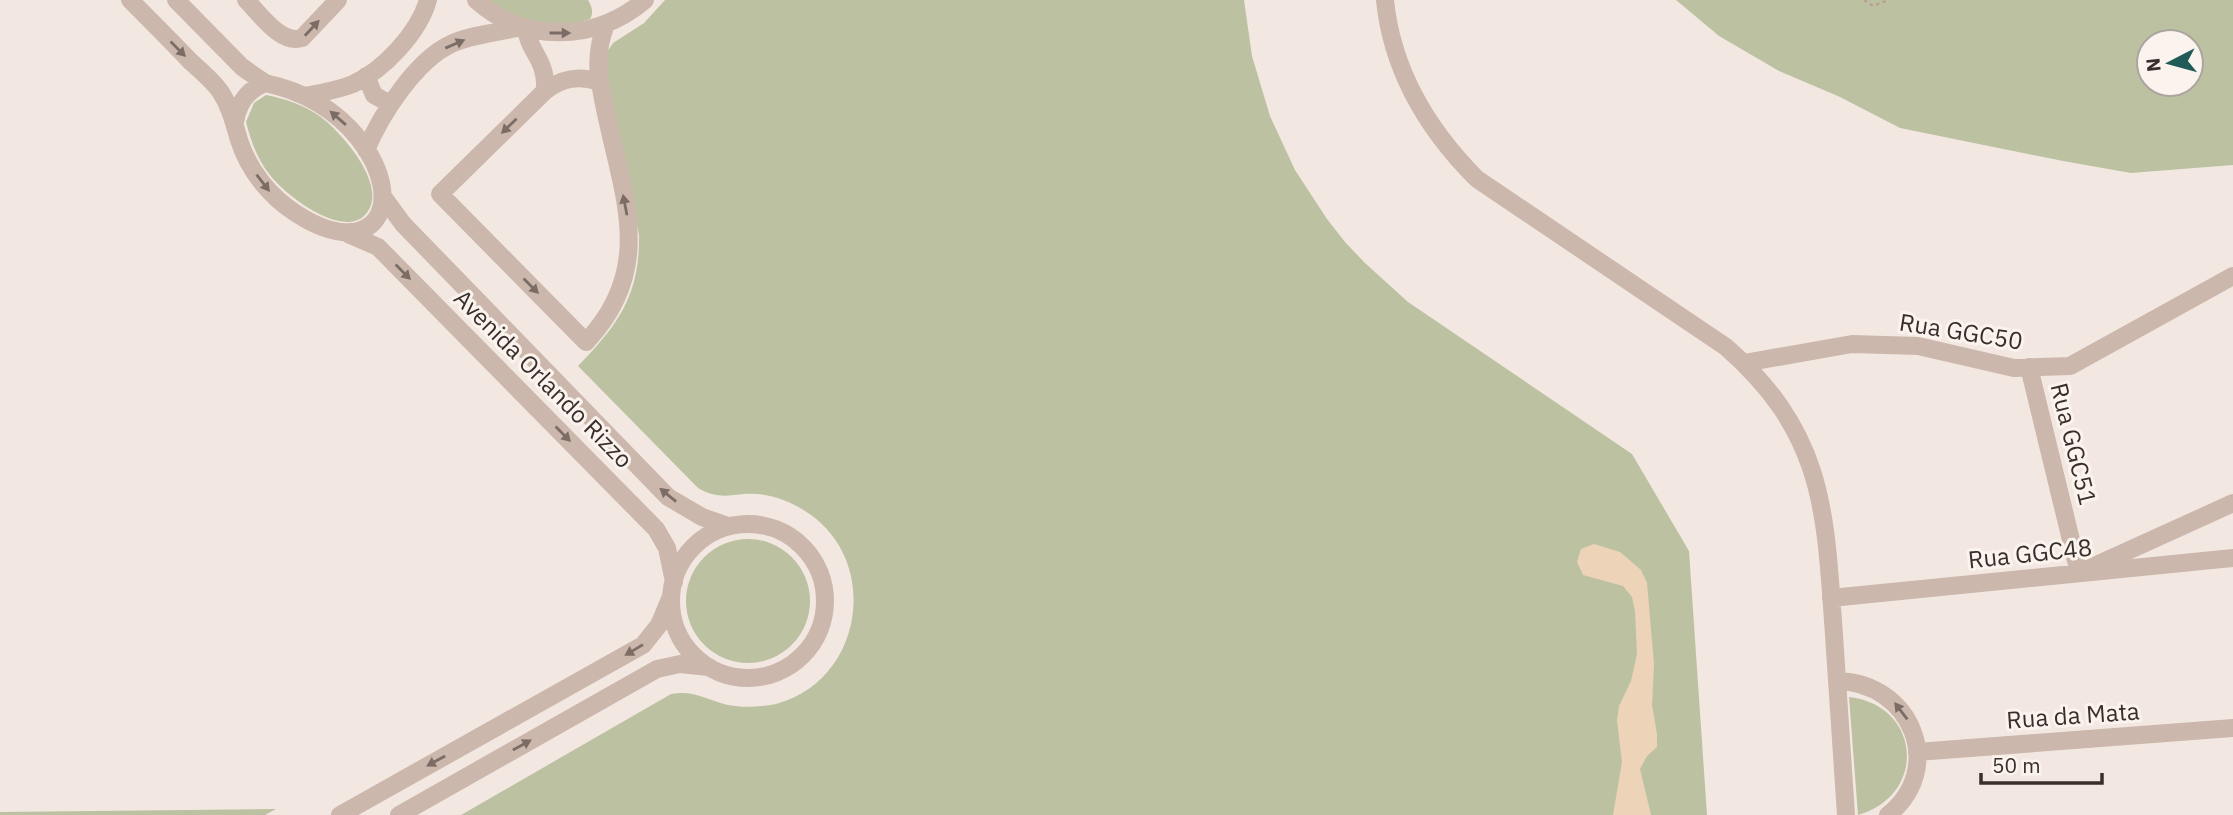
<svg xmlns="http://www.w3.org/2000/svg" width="2233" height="815" font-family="'IBM Plex Sans',sans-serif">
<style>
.green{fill:#bcc2a1;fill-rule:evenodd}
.sand{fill:#edd4b9}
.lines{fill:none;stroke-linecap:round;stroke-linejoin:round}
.path{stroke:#b7a097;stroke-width:2.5;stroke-dasharray:3.5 3.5;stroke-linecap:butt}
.minor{stroke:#ccb7ad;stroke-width:18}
.oneway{fill:#7c6c66}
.labels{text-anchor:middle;stroke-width:6;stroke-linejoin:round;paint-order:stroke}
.street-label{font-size:24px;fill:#3a2e2b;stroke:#faf3ee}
</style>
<rect width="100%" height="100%" fill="#f3e8e1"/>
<path class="green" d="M487 0H588C592 7 594 12 590 19L563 27 519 19Z
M665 0H1244L1252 56 1270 116 1295 170 1327 219 1345 242 1365 263 1408 302 1632 454 1689 551 1707 815H461L671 694C695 690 706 700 728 705 743 708 760 707 776 704 864 681 882 559 805 511 788 500 765 492 744 494 726 496 715 498 698 488L578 366C618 325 640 295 639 235L604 64 607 52 613 43 644 23Z
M1676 0H2233V165L2131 173 2063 161 1900 128 1840 97 1779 71 1719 36ZM2149 42H2191V84H2149Z
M266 95C286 99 304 105 321 117 342 133 391 188 365 215 342 239 285 195 270 175 257 159 251 141 246 122L254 103Z
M686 601a62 62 0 1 1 124 0a62 62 0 1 1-124 0Z
M1849 697C1921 705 1928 795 1858 815Z
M276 809 265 815H0V812Z"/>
<path class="sand" d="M1594 544 1620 552 1641 570 1647 583 1654 664 1652 705 1657 734V747L1647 756 1640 769 1651 815H1613L1622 762 1617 720 1619 706 1631 681 1637 654 1635 611 1632 597 1623 586 1583 575 1577 562 1581 549Z"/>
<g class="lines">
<path class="path" d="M1864 0 1873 6 1889 0"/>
<path class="minor" d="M130 0C150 20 170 40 190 61 200 70 212 80 220 91 230 106 234 123 239 140 249 171 270 197 297 214 373 263 410 205 359 139 335 109 303 91 265 83 247 90 238 103 235 122
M176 0 242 67 265 83
M246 0C260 14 281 45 302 38L338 0
M476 0C525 44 595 42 645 0
M1385 0C1392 70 1428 130 1477 179L1726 347C1826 435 1825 512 1834 635 1838 695 1842 755 1846 815
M526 28C529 54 547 58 545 91L440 194 586 342C655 269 624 199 606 114 599 80 593 58 606 24
M366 76 374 95 390 104
M545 91C562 78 579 75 599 82
M305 96C321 93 338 90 353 84 384 70 419 32 428 0
M366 150C381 115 415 61 451 44 472 34 498 33 520 27
M384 198 403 224 668 497 702 517 728 526
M348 234 378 247 656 529 667 548 674 582
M1744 363 1852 344 1918 346 2014 368 2070 366 2233 276
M2029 367 2079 573 2233 503
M671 601a77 77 0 1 1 154 0a77 77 0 1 1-154 0Z
M1831 598 2233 558
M1837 681C1911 682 1947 768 1888 815
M1917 752 2233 728
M340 815 643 645 659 625 670 599
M399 815 657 669 680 664 709 667"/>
</g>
<defs><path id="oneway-solid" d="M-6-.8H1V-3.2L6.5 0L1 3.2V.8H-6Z" transform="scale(1.75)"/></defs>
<g class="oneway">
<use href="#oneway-solid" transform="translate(312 28) rotate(-47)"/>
<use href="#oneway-solid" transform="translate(560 33)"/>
<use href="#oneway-solid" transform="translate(455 44) rotate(-23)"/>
<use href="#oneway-solid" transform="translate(178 49) rotate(45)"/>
<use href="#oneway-solid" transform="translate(338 118) rotate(-139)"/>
<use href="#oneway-solid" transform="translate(509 126) rotate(136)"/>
<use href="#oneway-solid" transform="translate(263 183) rotate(52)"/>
<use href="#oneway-solid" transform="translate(625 205) rotate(-101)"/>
<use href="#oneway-solid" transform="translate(403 272) rotate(45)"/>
<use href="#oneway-solid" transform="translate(531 286) rotate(45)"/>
<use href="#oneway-solid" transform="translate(563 434) rotate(45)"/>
<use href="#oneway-solid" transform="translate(668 495) rotate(-141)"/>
<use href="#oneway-solid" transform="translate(634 650) rotate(149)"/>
<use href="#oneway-solid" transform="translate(1901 711) rotate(-127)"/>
<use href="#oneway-solid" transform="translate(522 745) rotate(-29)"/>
<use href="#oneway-solid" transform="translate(436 761) rotate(151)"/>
</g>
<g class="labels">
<g class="street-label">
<text transform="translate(1961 332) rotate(9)" y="8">Rua GGC50</text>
<text transform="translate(543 379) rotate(45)" y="8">Avenida Orlando Rizzo</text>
<text transform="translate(2073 444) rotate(76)" y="8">Rua GGC51</text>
<text transform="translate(2030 554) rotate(-6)" y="8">Rua GGC48</text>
<text transform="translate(2073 716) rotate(-4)" y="8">Rua da Mata</text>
</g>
</g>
<g transform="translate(2170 63) rotate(264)"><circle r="33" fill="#faf3ee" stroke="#ada4a0" stroke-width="2"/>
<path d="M0-5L12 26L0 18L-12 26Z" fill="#215b57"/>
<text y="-10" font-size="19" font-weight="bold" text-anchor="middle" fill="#3a2e2b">N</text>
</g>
<path d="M1981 773v10h121v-10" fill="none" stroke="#3a2e2b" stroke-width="3.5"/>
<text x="1992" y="773" font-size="21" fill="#3a2e2b" stroke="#faf3ee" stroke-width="5" paint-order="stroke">50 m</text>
</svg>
